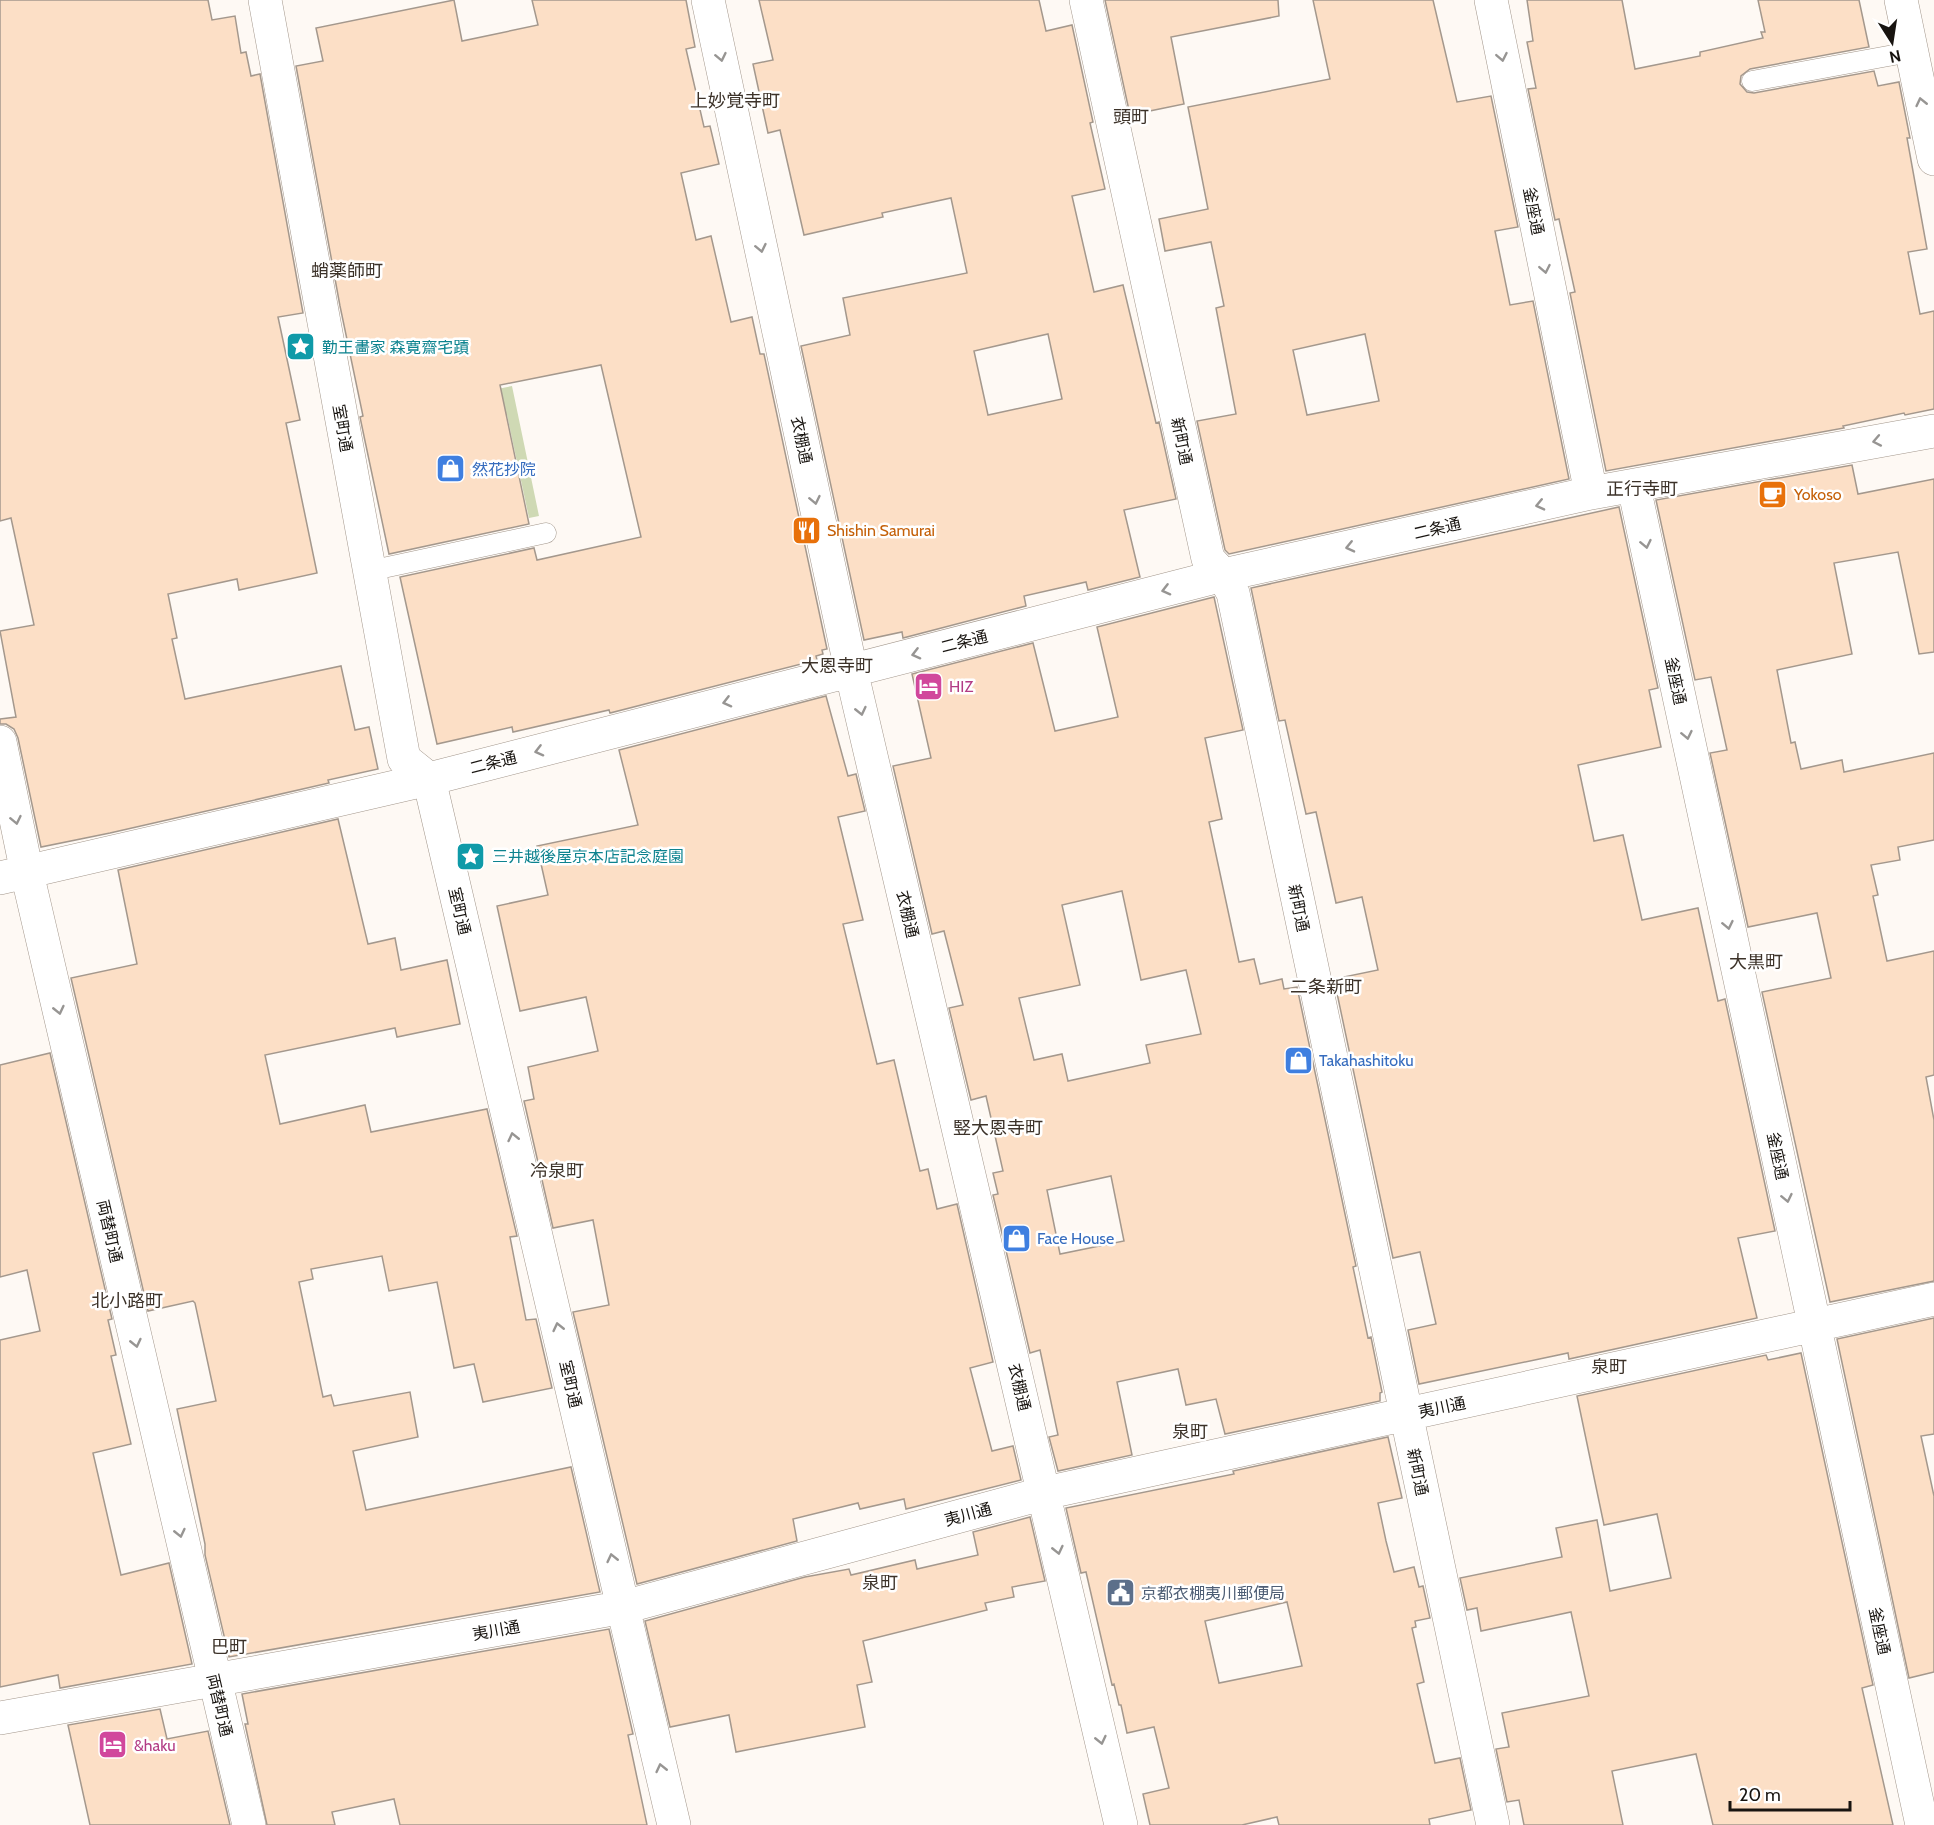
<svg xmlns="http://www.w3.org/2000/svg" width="1934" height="1825" font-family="Cabin,'Noto Sans JP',sans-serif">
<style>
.green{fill:#cfd9b4}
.building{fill:#fcdfc6;stroke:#a4988d;stroke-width:1.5;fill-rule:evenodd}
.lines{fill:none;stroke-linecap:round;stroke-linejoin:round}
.service-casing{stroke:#a3978c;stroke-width:21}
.minor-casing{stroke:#a3978c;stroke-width:34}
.service{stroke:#fff;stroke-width:20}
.minor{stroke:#fff;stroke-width:33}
.oneway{stroke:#979593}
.labels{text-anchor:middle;stroke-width:5;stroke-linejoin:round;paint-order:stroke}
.street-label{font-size:16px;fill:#181410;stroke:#fff}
.culture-label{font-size:16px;fill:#0d838f;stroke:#fff;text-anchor:start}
.shop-label{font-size:16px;fill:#366cbe;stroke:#fff;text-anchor:start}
.food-label{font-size:16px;fill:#c56008;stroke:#fff;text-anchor:start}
.hotel-label{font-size:16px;fill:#b23c85;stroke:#fff;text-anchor:start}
.service-label{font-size:16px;fill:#4e5e75;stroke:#fff;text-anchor:start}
.neighbourhood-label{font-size:18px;fill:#3c3229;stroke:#fff}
</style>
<rect width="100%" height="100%" fill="#fef9f4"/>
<path class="green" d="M512 386 539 516 529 518 507 415 478 421 472 394Z"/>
<path class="building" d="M0 0H208L212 20 235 16 241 53 246 52 251 76 260 74 303 313 278 317 300 420 286 423 317 573 239 590 237 579 168 594 177 638 172 639 185 699 341 666 355 730 369 727 378 769 328 780 329 783 110 833 41 847 18 738 14 729 6 724H0V719L16 717 0 631 34 625 11 518 0 521Z
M454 0 462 41 538 25 532 0H686L695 47 686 49 704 127 710 126 719 164 681 173 696 240 711 236 731 322 752 317 760 354H764L827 649 822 650 823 654 816 656 817 660 610 713 609 710 513 732 512 727 437 744 400 577 534 548 537 560 641 537 601 365 500 385 529 524 389 554 365 441 360 417 363 416 340 306 296 66 323 61 316 28Z
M759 0H1039L1046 31 1072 25 1093 122 1090 123 1105 189 1072 196 1094 292 1123 285 1156 423 1159 422 1176 499 1124 510 1140 577 1088 590 1086 582 1024 596 1026 606 903 638 902 632 864 640 801 346 850 335 843 298 967 273 951 198 882 213 883 217 804 235 780 130 768 133 753 64 773 60ZM1048 334 1062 399 988 415 974 351Z
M1105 0H1278L1279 16 1171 37 1184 104 1130 115Z
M1313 0H1433L1457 102 1491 96 1518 227 1495 231 1510 305 1533 301 1569 479 1229 554 1225 550 1197 421 1236 414 1216 308 1224 306 1211 242 1165 251 1159 219 1208 209 1188 107 1330 79ZM1365 334 1379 401 1307 415 1293 350Z
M1527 0H1622L1635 69 1700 56V52L1763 38 1761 32H1765L1758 0H1859L1869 47 1750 69 1741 76 1740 84 1747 92 1754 93 1874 71 1878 86 1899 82 1910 138H1907L1927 249 1908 252 1920 314 1934 311V409L1905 415 1904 413 1843 426 1844 428 1606 471 1570 293 1575 292 1559 219 1555 220 1528 89 1536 88 1527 42 1533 41Z
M1852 465 1858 494 1934 479V652L1919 654 1898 552 1834 563 1852 654 1777 670 1791 743 1795 742 1801 769 1842 760 1844 772 1934 753V840L1898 847 1900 860 1871 865 1878 895 1873 896 1887 961 1934 951V1075L1926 1077 1934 1120V1281L1830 1302 1762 992 1831 978 1817 913 1748 927 1710 753 1727 750 1711 677 1695 680 1656 500Z
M1619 507 1658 688 1649 690 1661 747 1578 765 1594 841 1623 835 1642 920 1698 908 1718 1001 1725 999 1775 1231 1738 1238 1757 1318 1569 1359 1568 1353 1419 1384 1408 1330 1436 1324 1420 1252 1393 1258 1334 979 1378 970 1362 897 1336 903 1316 812 1306 814 1285 720 1279 721 1251 588Z
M1214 597 1243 730 1205 738 1222 819 1209 822 1239 962 1254 959 1260 984 1282 979 1284 989 1297 987 1356 1266 1353 1267 1368 1338 1371 1337 1382 1392 1380 1393V1401L1225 1434 1216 1399 1186 1405 1178 1369 1117 1382 1132 1455 1058 1471 1049 1437 1058 1435 1040 1350 1030 1353 993 1195 998 1194 993 1173 1003 1171 986 1096 971 1100 949 1008 963 1005 944 931 932 934 893 766 931 758 912 674 1033 643 1055 731 1118 717 1097 627ZM1122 891 1141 980 1186 970 1201 1034 1146 1045 1150 1063 1068 1081 1062 1054 1034 1060 1019 998 1080 985 1062 905ZM1111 1176 1124 1241 1060 1254 1047 1190Z
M826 696 848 776 856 774 865 811 838 817 863 920 843 924 877 1064 894 1060 920 1171 928 1169 937 1209 957 1204 993 1362 970 1368 992 1451 1013 1446 1021 1480 906 1509 904 1499 860 1509 858 1503 793 1519 797 1541 637 1584 573 1312 609 1305 593 1220 553 1228 524 1101 534 1099 528 1067 598 1051 586 997 520 1011 497 906 548 895 537 846 638 825 619 750Z
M338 819 368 944 395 938 401 970 447 960 460 1024 397 1037 395 1028 265 1055 280 1124 365 1105 371 1132 487 1109 517 1236 510 1237 526 1320 536 1319 552 1388 483 1402 474 1364 454 1368 437 1282 389 1291 382 1256 311 1269 313 1279 299 1282 323 1397 331 1395 334 1406 410 1392 418 1437 353 1451 366 1510 571 1467 600 1592 229 1657 205 1555V1544L177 1409 216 1401 195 1303 193 1301 148 1311 71 978 137 964 118 870Z
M50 1053 112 1319 108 1320 116 1355 111 1356 131 1444 93 1453 121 1575 169 1563 192 1664 60 1688 58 1675 0 1687V1340L40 1331 27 1270 0 1277V1065Z
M1934 1318V1434L1921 1436 1934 1496V1672L1909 1678 1837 1339Z
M1801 1353 1873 1685 1862 1688 1893 1825H1713L1696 1754 1612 1771 1623 1825H1524L1519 1800 1507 1802 1496 1749 1509 1747 1502 1713 1589 1696 1571 1612 1481 1631 1477 1608 1467 1610 1460 1578 1562 1557 1556 1528 1597 1520 1610 1591 1671 1578 1657 1514 1604 1525 1577 1396 1766 1355 1768 1360Z
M1388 1437 1402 1498 1378 1503 1386 1541 1394 1572 1414 1567 1419 1587 1423 1586 1430 1618 1415 1621 1416 1627 1412 1628 1424 1682 1417 1684 1435 1763 1460 1758 1471 1810 1429 1819 1430 1825H1279L1277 1817 1242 1825H1150L1143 1794 1169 1788 1154 1727 1127 1733 1121 1705H1119L1114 1684 1112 1685 1086 1572 1081 1573 1066 1508 1234 1474 1233 1471ZM1287 1602 1302 1666 1219 1683 1205 1621Z
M1030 1517 1045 1581 1012 1587 1014 1597 985 1603 987 1610 863 1641 872 1682 857 1685 865 1727 736 1752 729 1715 670 1727 645 1621 805 1577 849 1569 851 1575 915 1560 917 1569 978 1555 973 1532Z
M609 1629 633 1734 628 1735 647 1825H400L394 1799 332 1812 335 1825H267L245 1724H248L242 1694Z
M160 1709 167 1739 208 1731 230 1825H90L68 1725Z"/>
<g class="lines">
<defs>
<path id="service" d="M1752 81 1910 52
M369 571 546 533"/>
<path id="minor" d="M265 0 404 759 429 779 674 1825
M708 0 851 670 1121 1825
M1086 0 1208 559 1223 575 1233 593 1493 1825
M1491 0 1591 493
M1901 0 1934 159
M1634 487 1922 1825
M0 742 27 873 249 1825
M0 878 429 779 1223 575 1591 493 1934 431
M0 1718 624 1607 1045 1493 1934 1299"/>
</defs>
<use href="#service" class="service-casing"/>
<use href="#minor" class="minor-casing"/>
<use href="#service" class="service"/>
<use href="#minor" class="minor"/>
</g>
<defs><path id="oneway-chevron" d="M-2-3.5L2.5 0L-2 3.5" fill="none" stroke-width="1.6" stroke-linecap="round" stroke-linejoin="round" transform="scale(1.5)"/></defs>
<g class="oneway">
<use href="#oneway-chevron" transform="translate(721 57) rotate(78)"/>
<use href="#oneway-chevron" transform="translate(1502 57) rotate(79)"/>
<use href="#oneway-chevron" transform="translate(1921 102) rotate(-103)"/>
<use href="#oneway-chevron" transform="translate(761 248) rotate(78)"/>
<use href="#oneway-chevron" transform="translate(1545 269) rotate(79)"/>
<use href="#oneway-chevron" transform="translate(1877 441) rotate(169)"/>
<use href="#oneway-chevron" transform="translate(815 500) rotate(78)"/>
<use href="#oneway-chevron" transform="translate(1540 505) rotate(167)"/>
<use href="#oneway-chevron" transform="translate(1646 544) rotate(78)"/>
<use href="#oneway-chevron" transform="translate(1350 547) rotate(167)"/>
<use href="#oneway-chevron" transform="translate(1166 590) rotate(166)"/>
<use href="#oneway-chevron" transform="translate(916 654) rotate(166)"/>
<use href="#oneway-chevron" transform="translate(727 702) rotate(166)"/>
<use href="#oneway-chevron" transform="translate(861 711) rotate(77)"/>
<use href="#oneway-chevron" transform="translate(1687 735) rotate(78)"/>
<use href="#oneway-chevron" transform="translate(539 751) rotate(166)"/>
<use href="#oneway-chevron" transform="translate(16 820) rotate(78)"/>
<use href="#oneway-chevron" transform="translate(1728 925) rotate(78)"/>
<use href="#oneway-chevron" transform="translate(59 1010) rotate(77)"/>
<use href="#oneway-chevron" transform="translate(513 1137) rotate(-103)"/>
<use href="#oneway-chevron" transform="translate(1787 1198) rotate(78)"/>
<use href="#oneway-chevron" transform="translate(558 1327) rotate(-103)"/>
<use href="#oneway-chevron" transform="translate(136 1343) rotate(77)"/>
<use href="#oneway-chevron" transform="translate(180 1533) rotate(77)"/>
<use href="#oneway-chevron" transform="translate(1058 1550) rotate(77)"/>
<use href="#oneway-chevron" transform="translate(612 1558) rotate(-103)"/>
<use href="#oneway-chevron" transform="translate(1101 1740) rotate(77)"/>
<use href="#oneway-chevron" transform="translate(661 1768) rotate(-103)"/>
</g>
<defs>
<symbol id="sight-square" viewBox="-11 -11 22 22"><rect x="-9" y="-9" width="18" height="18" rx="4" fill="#0f9aa8" stroke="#fff"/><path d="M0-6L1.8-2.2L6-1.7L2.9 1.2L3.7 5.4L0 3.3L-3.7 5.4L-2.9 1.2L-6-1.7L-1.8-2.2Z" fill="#fff"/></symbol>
<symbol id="shop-square" viewBox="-11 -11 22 22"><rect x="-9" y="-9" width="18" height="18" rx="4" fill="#3f7fe0" stroke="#fff"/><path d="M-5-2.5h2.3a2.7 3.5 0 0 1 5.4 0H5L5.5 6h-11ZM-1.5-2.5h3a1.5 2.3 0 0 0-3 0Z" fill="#fff"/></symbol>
<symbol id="cafe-square" viewBox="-11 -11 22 22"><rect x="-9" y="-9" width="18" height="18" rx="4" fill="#e8710a" stroke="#fff"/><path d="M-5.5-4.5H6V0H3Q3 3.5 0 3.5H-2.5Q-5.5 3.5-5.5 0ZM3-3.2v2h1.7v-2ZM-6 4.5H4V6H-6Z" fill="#fff"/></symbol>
<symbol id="restaurant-square" viewBox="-11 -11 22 22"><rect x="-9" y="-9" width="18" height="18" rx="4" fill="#e8710a" stroke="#fff"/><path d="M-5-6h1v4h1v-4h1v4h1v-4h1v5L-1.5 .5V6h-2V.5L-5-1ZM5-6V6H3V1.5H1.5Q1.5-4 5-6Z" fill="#fff"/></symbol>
<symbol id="hotel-square" viewBox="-11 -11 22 22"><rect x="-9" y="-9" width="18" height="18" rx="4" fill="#d1479c" stroke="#fff"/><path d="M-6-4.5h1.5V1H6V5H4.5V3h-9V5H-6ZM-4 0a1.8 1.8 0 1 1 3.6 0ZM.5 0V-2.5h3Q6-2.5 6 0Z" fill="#fff"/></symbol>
<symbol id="civic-square" viewBox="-11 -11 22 22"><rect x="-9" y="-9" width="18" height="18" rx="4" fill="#5c6f8a" stroke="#fff"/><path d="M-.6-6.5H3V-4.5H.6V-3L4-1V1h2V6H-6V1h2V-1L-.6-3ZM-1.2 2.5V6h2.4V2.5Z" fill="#fff"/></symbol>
</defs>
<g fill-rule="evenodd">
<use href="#sight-square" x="284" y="330" width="33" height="33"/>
<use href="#shop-square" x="434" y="452" width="33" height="33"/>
<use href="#cafe-square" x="1756" y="478" width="33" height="33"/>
<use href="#restaurant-square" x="790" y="514" width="33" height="33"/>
<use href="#hotel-square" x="912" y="670" width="33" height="33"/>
<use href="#sight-square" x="454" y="840" width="33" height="33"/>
<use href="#shop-square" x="1282" y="1044" width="33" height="33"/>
<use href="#shop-square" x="1000" y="1222" width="33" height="33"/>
<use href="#civic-square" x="1104" y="1576" width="33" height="33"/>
<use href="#hotel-square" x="96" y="1728" width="33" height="33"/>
</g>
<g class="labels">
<g class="street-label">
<text transform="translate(1534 211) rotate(79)" y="6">釜座通</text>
<text transform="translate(343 428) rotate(80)" y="6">室町通</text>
<text transform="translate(802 440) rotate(78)" y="6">衣棚通</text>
<text transform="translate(1182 441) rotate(78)" y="6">新町通</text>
<text transform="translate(1437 528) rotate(-13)" y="6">二条通</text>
<text transform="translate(964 641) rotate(-14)" y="6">二条通</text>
<text transform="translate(1676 681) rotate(78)" y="6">釜座通</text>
<text transform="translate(493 762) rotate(-14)" y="6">二条通</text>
<text transform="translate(1299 908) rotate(78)" y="6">新町通</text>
<text transform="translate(460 911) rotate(77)" y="6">室町通</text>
<text transform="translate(908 914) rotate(77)" y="6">衣棚通</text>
<text transform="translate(1778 1156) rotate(78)" y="6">釜座通</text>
<text transform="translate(110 1231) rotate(77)" y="6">両替町通</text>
<text transform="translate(571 1384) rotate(77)" y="6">室町通</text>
<text transform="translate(1020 1387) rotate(77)" y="6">衣棚通</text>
<text transform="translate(1442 1407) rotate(-12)" y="6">夷川通</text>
<text transform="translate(1418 1472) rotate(78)" y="6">新町通</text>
<text transform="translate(968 1514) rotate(-15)" y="6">夷川通</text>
<text transform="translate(496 1630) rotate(-10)" y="6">夷川通</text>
<text transform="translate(1880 1631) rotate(78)" y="6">釜座通</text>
<text transform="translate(220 1705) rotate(77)" y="6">両替町通</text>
</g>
<g class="culture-label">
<text x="322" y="353">勤王畵家 森寛齋宅蹟</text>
<text x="492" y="862">三井越後屋京本店記念庭園</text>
</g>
<g class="shop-label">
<text x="472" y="475">然花抄院</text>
<text x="1319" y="1066">Takahashitoku</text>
<text x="1037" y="1244">Face House</text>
</g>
<g class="food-label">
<text x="1794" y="500">Yokoso</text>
<text x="827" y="536">Shishin Samurai</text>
</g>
<g class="hotel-label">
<text x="949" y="692">HIZ</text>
<text x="134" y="1751">&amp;haku</text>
</g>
<g class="service-label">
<text x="1141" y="1599">京都衣棚夷川郵便局</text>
</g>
<g class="neighbourhood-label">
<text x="735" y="107">上妙覚寺町</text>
<text x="1131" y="123">頭町</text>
<text x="347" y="277">蛸薬師町</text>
<text x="1642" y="495">正行寺町</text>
<text x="837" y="672">大恩寺町</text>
<text x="1756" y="968">大黒町</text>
<text x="1326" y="993">二条新町</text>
<text x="998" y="1134">竪大恩寺町</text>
<text x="557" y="1177">冷泉町</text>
<text x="127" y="1307">北小路町</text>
<text x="1609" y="1373">泉町</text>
<text x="1190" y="1438">泉町</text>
<text x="880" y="1589">泉町</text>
<text x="229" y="1653">巴町</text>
</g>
</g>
<g transform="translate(1892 42) rotate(168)" stroke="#ffffff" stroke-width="4.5" paint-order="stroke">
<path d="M0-4.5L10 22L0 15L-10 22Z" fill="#181410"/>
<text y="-9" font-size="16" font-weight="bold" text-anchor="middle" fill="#181410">N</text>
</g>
<path d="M1730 1801v9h120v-9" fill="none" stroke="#181410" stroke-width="3"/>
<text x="1739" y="1801" font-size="18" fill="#181410" stroke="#ffffff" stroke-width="4.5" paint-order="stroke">20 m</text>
</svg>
